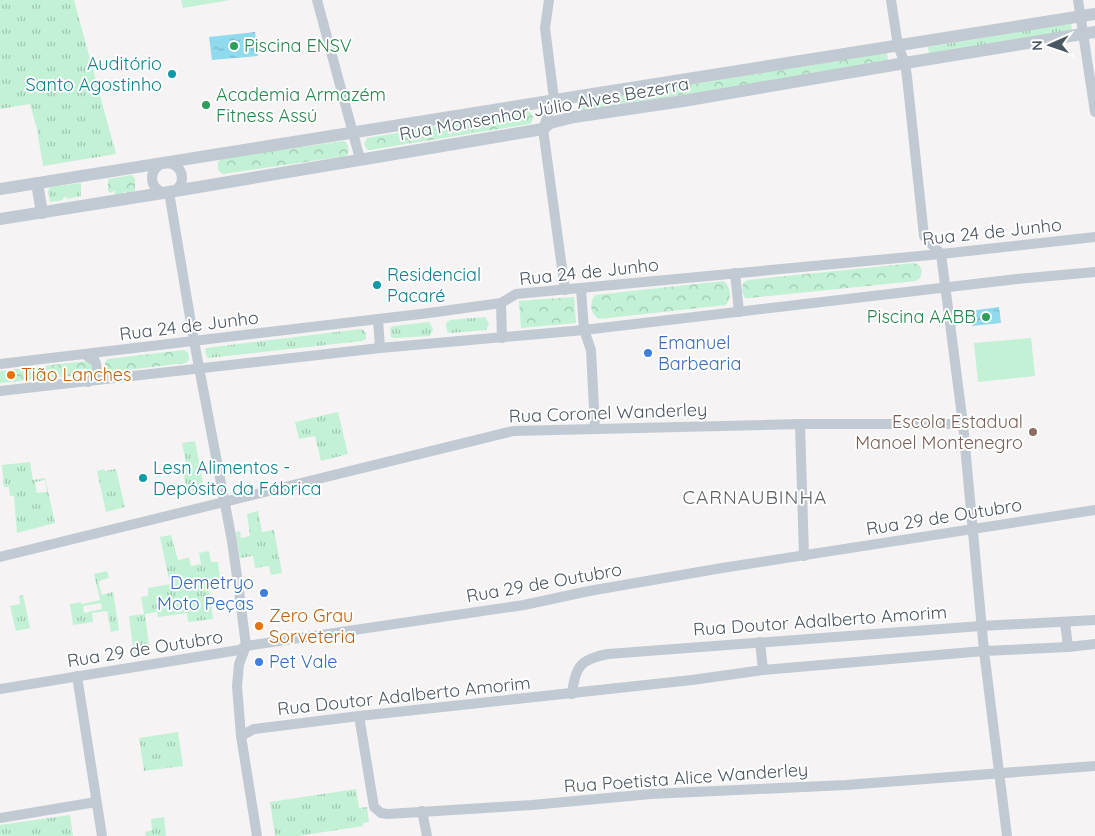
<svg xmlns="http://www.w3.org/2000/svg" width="1095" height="836" viewBox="0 0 1095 836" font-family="Quicksand,sans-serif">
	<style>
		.grass { fill: url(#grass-tufts); fill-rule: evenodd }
		.forest { fill: url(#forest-crowns) }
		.pitch { fill: #c3f1d5 }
		.water { fill: url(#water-ripples) }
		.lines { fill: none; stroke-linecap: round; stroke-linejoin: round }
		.minor { stroke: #c1cad2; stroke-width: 10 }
		.tertiary { stroke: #c1cad2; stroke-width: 12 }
		.leisure-dot { fill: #2e9e5b; stroke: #fff; stroke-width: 2 }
		.culture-dot { fill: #0f9aa8; stroke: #fff; stroke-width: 2 }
		.shop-dot { fill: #3f7fe0; stroke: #fff; stroke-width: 2 }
		.food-dot { fill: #e8710a; stroke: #fff; stroke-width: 2 }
		.education-dot { fill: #8d6e63; stroke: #fff; stroke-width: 2 }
		.labels { text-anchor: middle; stroke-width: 4; stroke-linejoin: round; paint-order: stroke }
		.leisure-label { font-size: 18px; fill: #27864d; stroke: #fff; text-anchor: start }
		.culture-label { font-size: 18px; fill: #0d838f; stroke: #fff; text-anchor: start }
		.street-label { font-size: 18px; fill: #4a5661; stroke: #fff }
		.shop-label { font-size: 18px; fill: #366cbe; stroke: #fff; text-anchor: start }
		.food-label { font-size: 18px; fill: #c56008; stroke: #fff; text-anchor: start }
		.education-label { font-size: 18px; fill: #785e54; stroke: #fff; text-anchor: end }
		.neighbourhood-label { font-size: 19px; letter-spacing: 1px; fill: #5f6368; stroke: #fff }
	</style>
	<defs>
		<pattern id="grass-tufts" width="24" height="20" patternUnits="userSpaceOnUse" patternTransform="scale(1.25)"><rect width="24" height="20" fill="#c3f1d5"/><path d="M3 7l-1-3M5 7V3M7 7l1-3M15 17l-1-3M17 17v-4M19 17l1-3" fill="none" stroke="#a0c6b0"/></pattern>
		<pattern id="forest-crowns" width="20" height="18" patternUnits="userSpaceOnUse" patternTransform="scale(1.25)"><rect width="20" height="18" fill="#c3f1d5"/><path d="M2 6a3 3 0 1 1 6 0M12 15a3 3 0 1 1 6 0" fill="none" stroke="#a0c6b0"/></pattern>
		<pattern id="water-ripples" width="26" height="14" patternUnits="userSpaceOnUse" patternTransform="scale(1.25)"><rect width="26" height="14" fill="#90daee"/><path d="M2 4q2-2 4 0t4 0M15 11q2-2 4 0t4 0" fill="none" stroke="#78b4c4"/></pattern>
	</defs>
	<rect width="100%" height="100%" fill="#f5f3f3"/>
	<g class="grass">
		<polygon points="0,0 74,0 116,154 43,166 37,129 30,104 0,109"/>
		<polygon points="1071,23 1072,30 929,54 928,47"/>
		<polygon points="81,183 81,196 67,199 67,197 63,198 63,200 50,202 48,191 50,187"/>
		<polygon points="485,317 489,323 486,330 451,333 447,332 446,323 450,320"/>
		<polygon points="429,322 433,329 430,336 395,338 391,337 390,328 394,326"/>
		<polygon points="361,329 363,330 366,333 366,339 362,341 208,358 205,352 206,348"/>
		<polygon points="338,412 348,454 321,461 315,436 299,439 295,422"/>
		<polygon points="195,441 204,488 188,492 182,469 187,468 182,443"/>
		<path d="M30 462 33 480 45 478 55 523 17 533 14 496H10L9 487H4L2 465ZM45 480 47 492 37 493 35 482Z"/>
		<polygon points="104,469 105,471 116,469 125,507 106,512 97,471"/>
		<polygon points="258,511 262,532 274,530 282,573 271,575 269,566 255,568 253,556 240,558 236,532 240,531 241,538 250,536 247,514"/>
		<polygon points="171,535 178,560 189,558 191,566 201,564 199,553 209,551 211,562 218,562 221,586 209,588 213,619 188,622 187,613 158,617 157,612 145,614 150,654 134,656 129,616 144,614 141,597 148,596 148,588 170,584 160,537"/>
		<path d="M107 571 109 578 98 581 102 595 113 592 119 630 111 632 107 611 92 613 93 622 73 625 70 604 81 602 82 604 100 600 94 574ZM101 603 102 609 84 613 83 606Z"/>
		<polygon points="23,595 30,628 16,631 10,606 20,604 19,596"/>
		<polygon points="178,732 183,766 144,771 139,738"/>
		<polygon points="356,789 359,808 367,807 369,822 363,823 363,826 298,836 275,836 270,802"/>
		<polygon points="70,815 73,836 0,836 0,825"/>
		<polygon points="164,817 166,836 146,836 145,832 152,830 151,819"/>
	</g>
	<g class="forest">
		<polygon points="887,53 888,60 811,75 583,110 578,107 582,102"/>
		<path d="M528 111C534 114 534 119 530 124L370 150 367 149 364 144 367 138Z"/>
		<path d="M344 141C349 144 350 151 346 156L223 174 218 170V163L221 158Z"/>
		<polygon points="132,175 135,179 135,191 128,195 125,191 123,195 114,196 115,190 111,193 108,191 108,179"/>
		<polygon points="914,263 919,265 922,271 920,278 916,281 749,298 745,298 742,291 743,283 748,280"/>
		<path d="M724 281C731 288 732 297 726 305L599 319C590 314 589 303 595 295Z"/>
		<polygon points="574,297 576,323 521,328 519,301"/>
		<path d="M184 350 187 352C190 356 190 360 186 363L110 372 105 366V362L108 359Z"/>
		<path d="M87 361 91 363C92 367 93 372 88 374L0 383V371Z"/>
	</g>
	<g class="pitch">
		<polygon points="181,0 230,0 183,8"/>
		<polygon points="1031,338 1035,376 978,382 974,343"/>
	</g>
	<g class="water">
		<polygon points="255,32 258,56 212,60 209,37"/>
		<polygon points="999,307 1001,323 972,326 970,311"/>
	</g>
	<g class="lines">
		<g class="minor">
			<polyline points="317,0 360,159"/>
			<polyline points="549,0 545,28 554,99 543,129 565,290"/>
			<polyline points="891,0 898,46 905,63 907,77 924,236 941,254 963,424 984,651 1007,836"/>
			<polyline points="1078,0 1095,112"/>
			<circle cx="167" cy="178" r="15"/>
			<polyline points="169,192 194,341 232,541 239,591 246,646 239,664 237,686 241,736 257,836"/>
			<polyline points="735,273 739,312"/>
			<polyline points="581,289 584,330 591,350 595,428"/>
			<polyline points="501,303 502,338"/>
			<polyline points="378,319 380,348"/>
			<path d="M86 355 95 361C99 370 96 376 88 382"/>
			<polyline points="0,364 429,313 501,303 516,294 941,254 1095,237"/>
			<polyline points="0,391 380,348 584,330 1017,279 1095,272"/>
			<polyline points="800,424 804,556"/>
			<polyline points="0,557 513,431 800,424 963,424"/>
			<polyline points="1065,622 1068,647"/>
			<polyline points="760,642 763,670"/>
			<polyline points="77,676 102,836"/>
			<polyline points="0,689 239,650 246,646 524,605 589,591 722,568 1095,510"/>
			<path d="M572 694C575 666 581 659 608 654L981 626 1095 620"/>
			<polyline points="359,716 374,807 381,813 388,814 532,805 651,794 846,785 1095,766"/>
			<polyline points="241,736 254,729 359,716 692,680 763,670 984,651 1068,647 1095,644"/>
			<polyline points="422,811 427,836"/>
			<polyline points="0,818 96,802"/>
		</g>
		<g class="tertiary">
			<polyline points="37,183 42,213"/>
			<path d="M0 189C365 128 730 74 1095 14"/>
			<polyline points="0,219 169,192 543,129 550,123 574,117 683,101 905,63 1095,32"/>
		</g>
	</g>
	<g class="leisure-dot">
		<circle cx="234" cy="46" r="5"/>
		<circle cx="206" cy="105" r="5"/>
		<circle cx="986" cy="317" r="5"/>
	</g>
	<g class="culture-dot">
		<circle cx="172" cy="74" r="5"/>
		<circle cx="377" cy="285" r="5"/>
		<circle cx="143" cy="478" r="5"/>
	</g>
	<g class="shop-dot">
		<circle cx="648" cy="353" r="5"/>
		<circle cx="264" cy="593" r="5"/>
		<circle cx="259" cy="662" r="5"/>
	</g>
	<g class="food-dot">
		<circle cx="11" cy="375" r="5"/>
		<circle cx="259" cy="626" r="5"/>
	</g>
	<circle class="education-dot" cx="1033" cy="432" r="5"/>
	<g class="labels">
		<g class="leisure-label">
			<text x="244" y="52">Piscina ENSV</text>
			<text x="216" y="101">Academia Armazém<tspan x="216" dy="21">Fitness Assú</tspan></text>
			<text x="976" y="323" text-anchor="end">Piscina AABB</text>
		</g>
		<g class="culture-label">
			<text x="162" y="70" text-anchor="end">Auditório<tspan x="162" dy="21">Santo Agostinho</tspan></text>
			<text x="387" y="281">Residencial<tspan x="387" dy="21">Pacaré</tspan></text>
			<text x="153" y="474">Lesn Alimentos -<tspan x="153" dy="21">Depósito da Fábrica</tspan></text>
		</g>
		<g class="street-label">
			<text transform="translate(544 109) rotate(-10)" y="6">Rua Monsenhor Júlio Alves Bezerra</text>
			<text transform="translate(992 232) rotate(-6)" y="6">Rua 24 de Junho</text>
			<text transform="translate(589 272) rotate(-6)" y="6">Rua 24 de Junho</text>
			<text transform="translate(189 326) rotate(-7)" y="6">Rua 24 de Junho</text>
			<text transform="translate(608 413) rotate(-2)" y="6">Rua Coronel Wanderley</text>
			<text transform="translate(944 517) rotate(-9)" y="6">Rua 29 de Outubro</text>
			<text transform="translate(544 583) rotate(-10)" y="6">Rua 29 de Outubro</text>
			<text transform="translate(820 621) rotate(-4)" y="6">Rua Doutor Adalberto Amorim</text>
			<text transform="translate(145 649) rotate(-9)" y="6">Rua 29 de Outubro</text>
			<text transform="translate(404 696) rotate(-6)" y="6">Rua Doutor Adalberto Amorim</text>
			<text transform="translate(686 778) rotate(-4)" y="6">Rua Poetista Alice Wanderley</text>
		</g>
		<g class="shop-label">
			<text x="658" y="349">Emanuel<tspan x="658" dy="21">Barbearia</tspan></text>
			<text x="254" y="589" text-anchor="end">Demetryo<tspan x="254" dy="21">Moto Peças</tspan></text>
			<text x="269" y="668">Pet Vale</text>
		</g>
		<g class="food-label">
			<text x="21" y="381">Tião Lanches</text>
			<text x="269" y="622">Zero Grau<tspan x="269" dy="21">Sorveteria</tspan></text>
		</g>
		<g class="education-label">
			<text x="1023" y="428">Escola Estadual<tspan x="1023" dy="21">Manoel Montenegro</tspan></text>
		</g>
		<g class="neighbourhood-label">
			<text x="755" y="504">CARNAUBINHA</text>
		</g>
	</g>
	<g transform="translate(1050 45) rotate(268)" stroke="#ffffff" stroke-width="4" paint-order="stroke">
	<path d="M0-4L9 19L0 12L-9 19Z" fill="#4a5661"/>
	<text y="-8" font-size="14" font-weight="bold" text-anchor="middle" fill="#4a5661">N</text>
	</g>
</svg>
